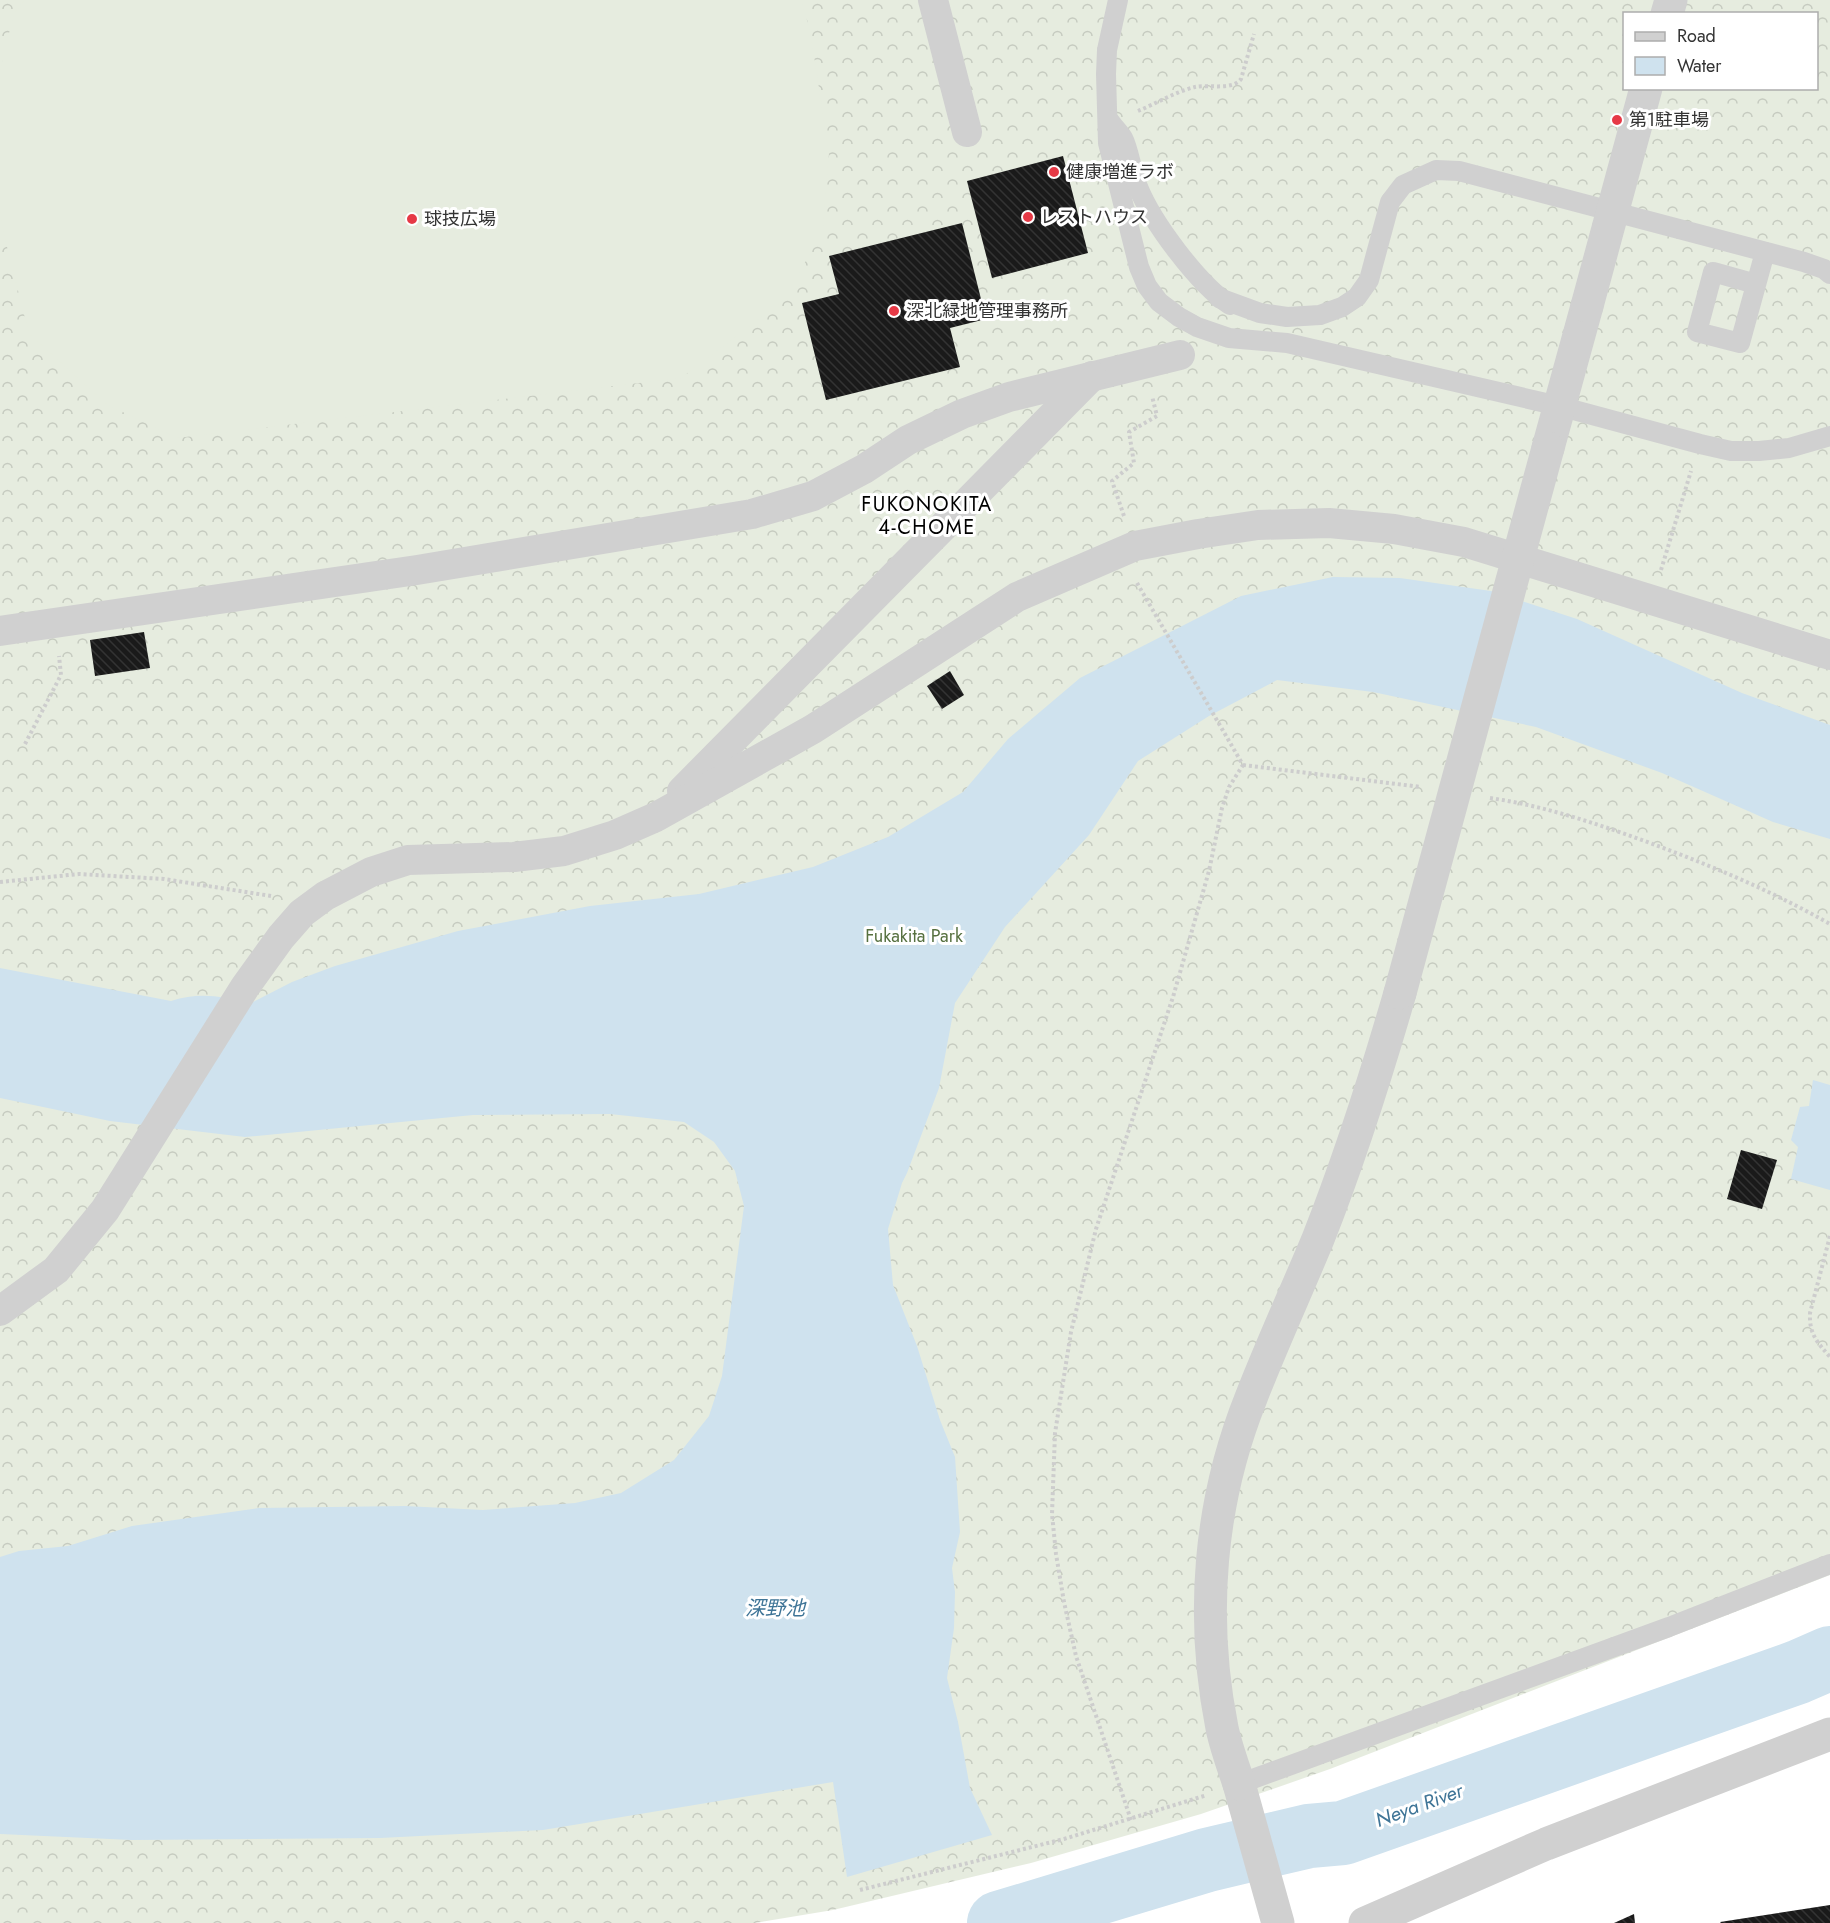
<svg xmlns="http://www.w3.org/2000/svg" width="1830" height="1923" viewBox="0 0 1830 1923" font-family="Jost,'Noto Sans JP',sans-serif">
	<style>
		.forest { fill: url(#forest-crowns); fill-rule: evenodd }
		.pitch { fill: #e6ecdf }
		.water { fill: #cfe2ee }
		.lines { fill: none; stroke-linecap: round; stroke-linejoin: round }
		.river { stroke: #cfe2ee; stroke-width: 64 }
		.building { fill: url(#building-back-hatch) }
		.path { stroke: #cdcdcd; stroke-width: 4; stroke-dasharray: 3 3; stroke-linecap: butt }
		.service { stroke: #d0d0d0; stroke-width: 20 }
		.pedestrian { stroke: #d0d0d0; stroke-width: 30 }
		.minor { stroke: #d0d0d0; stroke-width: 33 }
		.tertiary { stroke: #d0d0d0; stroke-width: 33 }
		.tertiary-bridge { stroke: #d0d0d0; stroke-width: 33 }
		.poi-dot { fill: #e63946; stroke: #fff; stroke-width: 2 }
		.labels { text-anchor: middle; stroke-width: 6; stroke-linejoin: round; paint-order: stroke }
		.poi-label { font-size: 18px; fill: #333; stroke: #fff; text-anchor: start }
		.park-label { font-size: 18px; fill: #56703f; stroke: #fff }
		.neighbourhood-label { font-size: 20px; letter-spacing: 1.5px; fill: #000; stroke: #fff }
		.water-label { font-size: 20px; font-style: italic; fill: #3f7597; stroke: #fff }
	</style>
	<defs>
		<pattern id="forest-crowns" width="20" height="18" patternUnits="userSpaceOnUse" patternTransform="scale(1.5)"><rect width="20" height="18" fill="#e6ecdf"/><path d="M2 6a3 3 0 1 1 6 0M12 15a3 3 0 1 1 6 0" fill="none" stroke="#c6cbc0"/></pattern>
		<pattern id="building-back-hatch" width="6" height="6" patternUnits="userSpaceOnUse" patternTransform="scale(1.5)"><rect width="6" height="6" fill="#1a1a1a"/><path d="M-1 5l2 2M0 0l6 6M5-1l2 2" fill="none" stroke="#333"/></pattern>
	</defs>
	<rect width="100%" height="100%" fill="#fff"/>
	<path class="forest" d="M0 0H1830V1575L1330 1769 1201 1814 1031 1863 833 1910 755 1923H0ZM1624 14H1816V88H1624Z"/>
	<polygon class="pitch" points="25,0 801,0 810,30 829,153 823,230 784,300 681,378 177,438 108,405 29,334 2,227 0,212 0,70 14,13"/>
	<g class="water">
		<path d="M1333 577 1400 578 1491 591 1577 619 1742 693 1830 725V839L1773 822 1662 773 1536 727 1373 692 1277 680 1209 716 1138 761 1089 835 1005 927 955 1003 939 1088 907 1173 902 1183 888 1229 893 1285 917 1346 940 1420 955 1457 960 1532 952 1568 955 1592 954 1628 947 1678 958 1722 970 1788 992 1835 847 1877 833 1782 543 1830 380 1838 132 1840 0 1834V1557L19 1551 68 1546 132 1526 259 1508 405 1506 483 1510 575 1503 621 1493 674 1460 709 1416 722 1376 744 1206 735 1171 714 1142 684 1122 610 1114 473 1115 245 1137 110 1121 0 1098V968L171 1001C200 992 221 996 249 1004L292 982 335 966 458 931 590 906 699 894 813 867 888 837 963 792 1008 739 1080 678 1241 596Z"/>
		<polygon points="1813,1080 1830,1085 1830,1190 1791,1179 1798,1147 1791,1140 1800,1107 1809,1106"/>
	</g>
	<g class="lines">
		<polyline class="river" points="999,1923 1207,1860 1309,1836 1343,1833 1798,1672 1830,1658"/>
	</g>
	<g class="building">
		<polygon points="1063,156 1088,253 992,278 967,181"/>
		<polygon points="962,223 986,319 950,328 960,367 826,400 802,303 839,294 829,256"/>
		<polygon points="144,632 150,668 95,676 90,640"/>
		<polygon points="950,671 964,695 942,709 927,686"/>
		<polygon points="1741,1150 1777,1160 1762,1209 1727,1199"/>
		<polygon points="1830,1905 1830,1923 1721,1923 1720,1922"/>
		<polygon points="1634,1914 1635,1923 1614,1923"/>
	</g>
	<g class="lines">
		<g class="path">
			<path d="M1138 111C1155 104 1177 91 1195 87 1209 84 1232 91 1241 79L1254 34"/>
			<polyline points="1124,516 1112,481 1134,463 1129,432 1157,416 1152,396"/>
			<polyline points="1661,570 1691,471"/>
			<polyline points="1137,583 1243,765"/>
			<polyline points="25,744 61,675 59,656"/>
			<polyline points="1243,765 1421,787"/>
			<path d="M1490 798C1545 806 1598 824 1650 843 1712 866 1772 891 1830 924"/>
			<polyline points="0,882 79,874 164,879 271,896"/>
			<path d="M1830 1236 1810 1313C1809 1334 1817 1342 1830 1357"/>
			<polyline points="1131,1820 1076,1656 1064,1602 1056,1554 1052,1514 1055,1433 1071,1332 1096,1229 1173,997 1209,871 1222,808 1229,787 1243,765"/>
			<polyline points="860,1890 1064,1839 1207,1795"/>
		</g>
		<g class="service">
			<polyline points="1118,0 1107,50 1106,74 1108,143 1139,267 1147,286 1159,302 1179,317 1197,327 1229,338 1287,343 1559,406 1700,444 1731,451 1759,451 1789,448 1830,436"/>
			<path d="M1109 120C1113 126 1119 132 1123 138 1129 149 1132 173 1138 187 1152 222 1198 284 1230 305"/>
			<polyline points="1756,284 1713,272 1697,332 1740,343 1765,252"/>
			<polyline points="1219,298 1260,313 1287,317 1320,315 1342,307 1357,297 1369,280 1390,202 1403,185 1436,170 1459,171 1804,262 1824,269 1830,274"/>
			<polyline points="1239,1784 1669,1627 1830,1564"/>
		</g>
		<g class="pedestrian">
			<polyline points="933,0 967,132"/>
			<polyline points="0,631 417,570 752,514 813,496 864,469 908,440 962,414 1009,397 1180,355"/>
			<polyline points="682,791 1092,376"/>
			<polyline points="0,1311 56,1270 105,1210 245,987 281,937 302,913 325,896 371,872 408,860 514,857 564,851 615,835 656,817 813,729 1017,597 1135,546 1198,534 1258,525 1329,523 1394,529 1464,542 1830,655"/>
		</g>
		<polyline class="minor" points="1239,1784 1278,1923"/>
		<g class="tertiary">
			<polyline points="1667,14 1671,0"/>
			<polyline points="1548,448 1587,306"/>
			<path d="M1239 1784C1233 1766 1226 1747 1222 1728 1200 1617 1209 1503 1251 1398 1272 1344 1296 1292 1318 1239 1350 1158 1376 1076 1400 993"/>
			<polyline points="1365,1923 1546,1844 1830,1734"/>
		</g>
		<g class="tertiary-bridge">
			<polyline points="1587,306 1646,88"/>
			<polyline points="1400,993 1548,448"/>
		</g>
	</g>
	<g class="poi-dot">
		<circle cx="1617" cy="120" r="6"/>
		<circle cx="1054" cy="172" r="6"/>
		<circle cx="1028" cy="217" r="6"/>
		<circle cx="412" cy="219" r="6"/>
		<circle cx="894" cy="311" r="6"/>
	</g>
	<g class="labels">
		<g class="poi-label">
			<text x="1629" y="126">第1駐車場</text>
			<text x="1066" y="178">健康増進ラボ</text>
			<text x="1040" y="223">レストハウス</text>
			<text x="424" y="225">球技広場</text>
			<text x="906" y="317">深北緑地管理事務所</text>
		</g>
		<g class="park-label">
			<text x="914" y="942">Fukakita Park</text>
		</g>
		<g class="neighbourhood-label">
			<text x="927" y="511">FUKONOKITA<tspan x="927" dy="23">4-CHOME</tspan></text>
		</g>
		<g class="water-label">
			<text x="775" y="1615">深野池</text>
			<text transform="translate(1419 1805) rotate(-20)" y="7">Neya River</text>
		</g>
	</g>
	<rect x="1623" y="12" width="195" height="78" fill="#ffffff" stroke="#adadad" stroke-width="1.5"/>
	<rect x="1635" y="32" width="30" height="9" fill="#d0d0d0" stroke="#adadad" stroke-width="1.5"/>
	<text x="1677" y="42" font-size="18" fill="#333333">Road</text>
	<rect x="1635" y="57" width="30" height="18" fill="#cfe2ee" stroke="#adadad" stroke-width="1.5"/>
	<text x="1677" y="72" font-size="18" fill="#333333">Water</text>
</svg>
